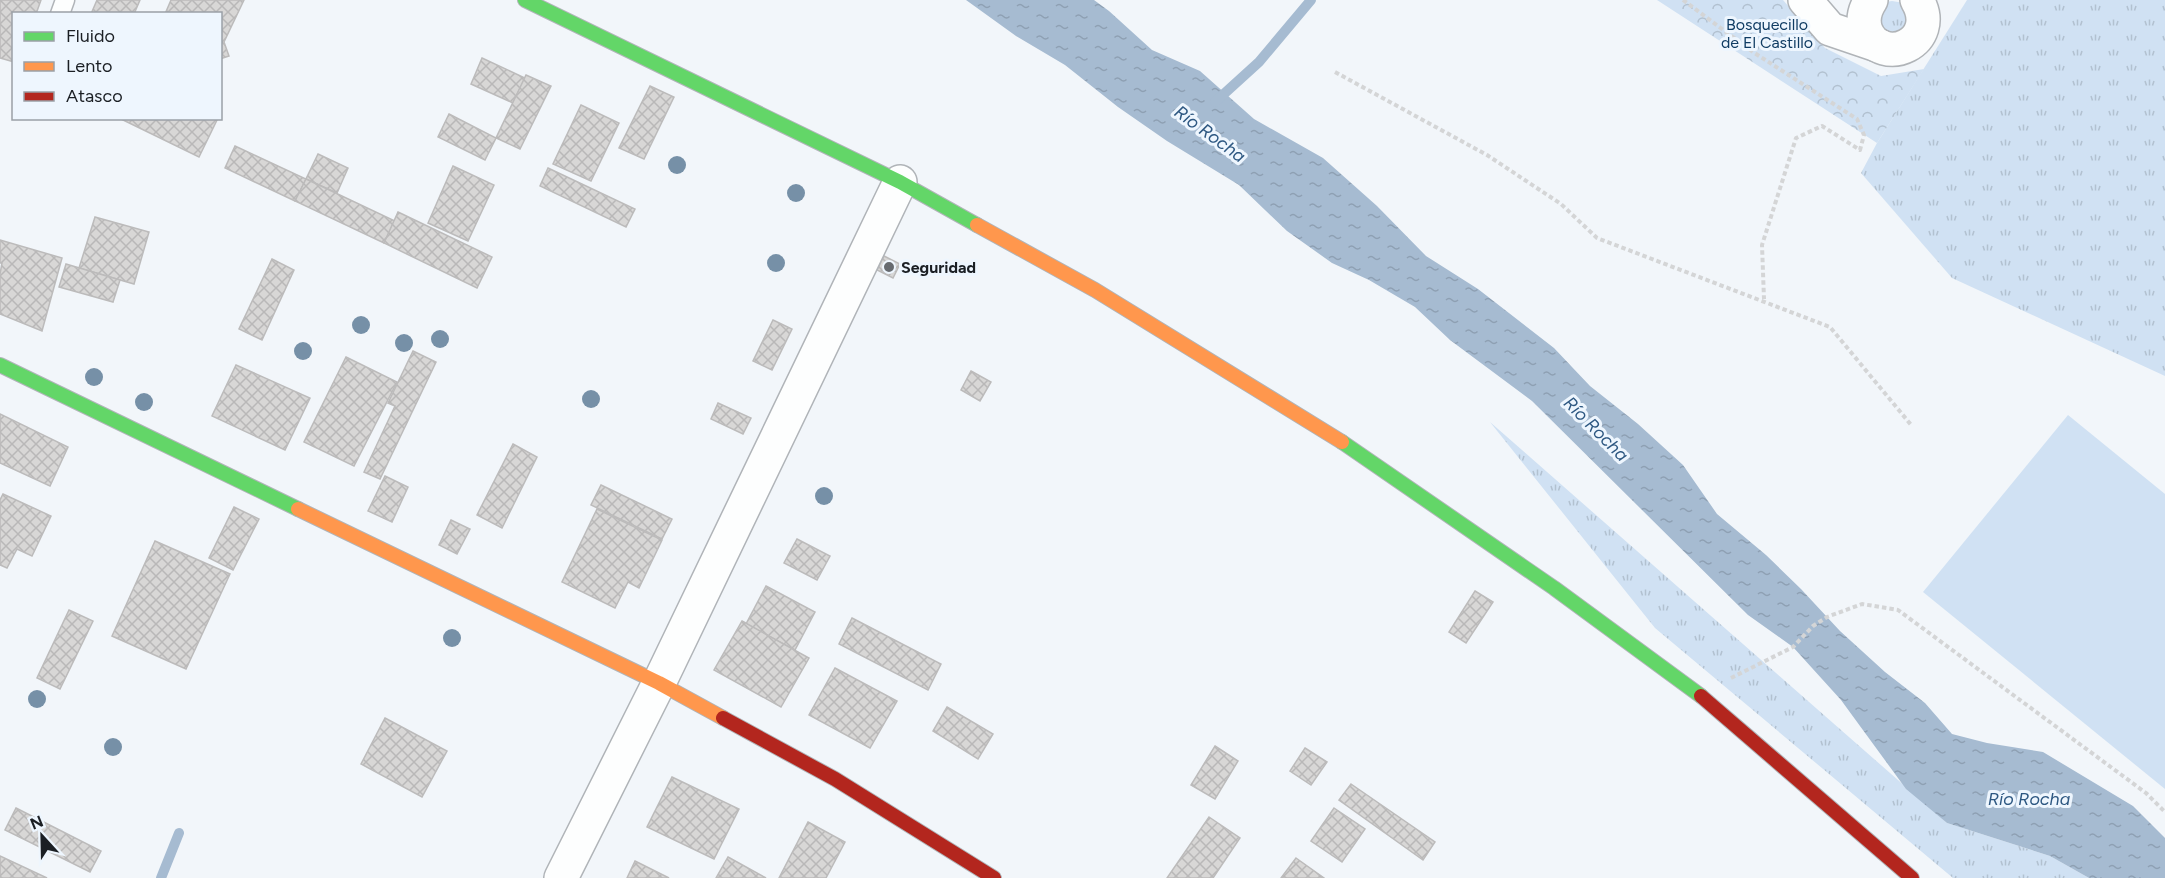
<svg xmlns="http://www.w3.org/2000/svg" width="2165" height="878" viewBox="0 0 2165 878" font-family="Figtree,sans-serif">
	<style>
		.grass { fill: url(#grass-tufts) }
		.forest { fill: url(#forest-crowns) }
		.pitch { fill: #d0e1f3 }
		.water { fill: url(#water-ripples) }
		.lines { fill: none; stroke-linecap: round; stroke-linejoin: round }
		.stream { stroke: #a6bbd1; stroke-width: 10 }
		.building { fill: url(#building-cross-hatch); stroke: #bcbbbb; stroke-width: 1.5 }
		.lane-casing { stroke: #b0b4b8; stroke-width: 21 }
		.street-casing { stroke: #b0b4b8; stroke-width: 36 }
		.fast-casing { stroke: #b0b4b8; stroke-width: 16 }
		.slow-casing { stroke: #b0b4b8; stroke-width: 16 }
		.jam-casing { stroke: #b0b4b8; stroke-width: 16 }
		.path { stroke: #d4d5d6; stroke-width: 4; stroke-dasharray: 4.5 3; stroke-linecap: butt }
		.lane { stroke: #fdfefe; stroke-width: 18 }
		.street { stroke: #fdfefe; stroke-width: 33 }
		.fast { stroke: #63d668; stroke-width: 14 }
		.slow { stroke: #ff974d; stroke-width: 14 }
		.jam { stroke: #b3261e; stroke-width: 14 }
		.tree { fill: #7690a7 }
		.poi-dot { fill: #666a6f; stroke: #eef6fe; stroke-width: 2 }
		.labels { text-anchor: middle; stroke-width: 6; stroke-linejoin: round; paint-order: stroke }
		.park-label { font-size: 16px; fill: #103c63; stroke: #eef6fe }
		.poi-label { font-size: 16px; font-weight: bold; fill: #1b1f24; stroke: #eef6fe; text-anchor: start }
		.water-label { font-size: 18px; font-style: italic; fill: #2e5882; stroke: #eef6fe }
	</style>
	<defs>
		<pattern id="grass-tufts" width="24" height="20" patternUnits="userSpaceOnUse" patternTransform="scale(1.5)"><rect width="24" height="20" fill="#d0e1f3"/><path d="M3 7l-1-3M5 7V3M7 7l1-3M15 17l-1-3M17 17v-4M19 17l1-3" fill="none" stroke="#b2c1d0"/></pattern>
		<pattern id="forest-crowns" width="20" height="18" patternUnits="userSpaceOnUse" patternTransform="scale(1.5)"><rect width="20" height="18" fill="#d0e1f3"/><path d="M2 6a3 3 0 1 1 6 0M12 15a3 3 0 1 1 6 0" fill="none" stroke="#b2c1d0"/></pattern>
		<pattern id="water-ripples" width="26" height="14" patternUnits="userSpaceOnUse" patternTransform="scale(1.5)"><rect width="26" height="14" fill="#a6bbd1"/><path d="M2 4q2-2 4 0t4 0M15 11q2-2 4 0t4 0" fill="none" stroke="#8ea0b3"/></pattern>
		<pattern id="building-cross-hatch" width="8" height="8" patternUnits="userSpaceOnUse" patternTransform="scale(1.5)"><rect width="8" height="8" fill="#d8d7d6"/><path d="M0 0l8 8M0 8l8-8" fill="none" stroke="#b9b8b8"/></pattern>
	</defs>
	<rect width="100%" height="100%" fill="#f2f6fa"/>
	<g class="grass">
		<polygon points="1967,0 2165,0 2165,376 1952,278 1861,173 1877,143"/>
		<polygon points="1892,1 1904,3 1908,7 1904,34 1882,33 1877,11 1886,2"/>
		<polygon points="1490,422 1947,823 2050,856 2089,878 1953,878 1655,628"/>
	</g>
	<polygon class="forest" points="1657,0 1783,0 1825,48 1881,76 1924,69 1877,143"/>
	<polygon class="pitch" points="2068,415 2165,494 2165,789 1923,592"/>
	<polygon class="water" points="966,0 1094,0 1109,11 1152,50 1200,71 1254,119 1323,158 1377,206 1426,256 1478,289 1554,348 1590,386 1638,424 1683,465 1717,514 1766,555 1801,589 1840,631 1885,672 1925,703 1952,734 1987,743 2043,752 2133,806 2165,838 2165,878 2089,878 2050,856 1947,823 1906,789 1841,700 1793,647 1748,615 1532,401 1450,340 1415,307 1369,280 1332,263 1287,231 1239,185 1167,141 1118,107 1065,65 1016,36"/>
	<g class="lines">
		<g class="stream">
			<polyline points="1215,102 1259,62 1311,0"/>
			<polyline points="161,878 179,833"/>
		</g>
	</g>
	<g class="building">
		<polygon points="0,0 41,0 36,14 14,14 14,62 0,58"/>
		<polygon points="97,0 140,0 134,14 91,14"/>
		<polygon points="171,0 244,0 224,42 229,56 220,59 220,14 165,14"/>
		<polygon points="482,58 525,78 513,103 471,84"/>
		<polygon points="526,75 551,86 520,149 496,138"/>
		<polygon points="650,86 674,97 644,159 619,148"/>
		<polygon points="581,105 619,123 591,181 553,164"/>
		<polygon points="449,114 496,138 485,160 438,137"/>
		<polygon points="119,118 218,118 199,157"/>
		<polygon points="235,146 306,179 295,201 225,168"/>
		<polygon points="318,154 348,168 337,193 306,179"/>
		<polygon points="453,166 494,185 468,241 428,223"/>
		<polygon points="548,168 635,209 626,227 540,186"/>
		<polygon points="306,179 395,221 384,243 295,201"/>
		<polygon points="398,212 492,257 477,288 384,243"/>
		<polygon points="95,217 149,232 134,284 79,268"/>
		<polygon points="0,240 62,258 42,331 0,314 0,274 2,263 0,263"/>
		<polygon points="884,256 900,264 893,278 877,270"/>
		<polygon points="272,259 294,270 262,340 239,329"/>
		<polygon points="66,264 120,280 113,302 59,287"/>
		<polygon points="773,320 792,329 772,370 753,361"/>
		<polygon points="413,351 436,362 380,479 364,472 395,406 388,403"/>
		<polygon points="346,357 397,382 354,466 304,442"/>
		<polygon points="236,365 310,398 285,450 212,416"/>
		<polygon points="971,371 991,382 980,401 961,390"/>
		<polygon points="718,403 751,418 743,434 711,419"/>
		<polygon points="0,414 68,447 50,486 0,463"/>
		<polygon points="513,444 537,457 502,528 477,515"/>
		<polygon points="385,476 408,487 392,522 368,511"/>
		<polygon points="601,485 672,519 662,539 591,505"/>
		<polygon points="3,494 51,516 32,556 17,549 7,568 0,565 0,500"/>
		<polygon points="234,507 259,519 233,570 209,558"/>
		<polygon points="597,509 662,540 639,588 628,582 615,608 562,582"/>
		<polygon points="451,520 470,529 457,554 439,545"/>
		<polygon points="797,539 830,556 817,580 784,563"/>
		<polygon points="155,541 230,574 186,669 112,636"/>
		<polygon points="766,586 815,612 795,650 746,624"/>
		<polygon points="1475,591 1493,602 1466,643 1449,632"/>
		<polygon points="69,610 93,621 60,689 37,678"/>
		<polygon points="852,618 941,664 928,690 839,644"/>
		<polygon points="742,621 809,658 781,707 714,670"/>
		<polygon points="835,668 897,701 870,748 809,715"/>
		<polygon points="947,707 993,734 978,759 933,731"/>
		<polygon points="385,718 447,751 422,797 361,764"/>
		<polygon points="1215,746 1238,761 1215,799 1191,785"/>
		<polygon points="1305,748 1327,762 1311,785 1290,771"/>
		<polygon points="672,777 739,809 714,859 647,827"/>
		<polygon points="1351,784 1435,842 1423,860 1339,800"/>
		<polygon points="16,808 101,851 90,872 5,830"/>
		<polygon points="1334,808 1365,829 1342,862 1311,841"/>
		<polygon points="1209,817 1240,838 1213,878 1167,878"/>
		<polygon points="808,822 845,842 826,878 779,878"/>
		<polygon points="0,856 47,878 0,878"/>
		<polygon points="728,857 766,878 716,878"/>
		<polygon points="1296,858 1324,878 1281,878"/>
		<polygon points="635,861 669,878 627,878"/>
	</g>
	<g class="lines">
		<defs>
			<polyline id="lane" points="60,14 65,0"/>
			<g id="street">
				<polyline points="1805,0 1830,29 1880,46"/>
				<path d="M1871 0C1865 9 1862 20 1866 31 1882 69 1942 42 1917 0"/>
				<polyline points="561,878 659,683 900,182"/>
			</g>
			<g id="fast">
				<polyline points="525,0 900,182 977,225"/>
				<polyline points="0,365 298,509"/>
				<polyline points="1342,442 1554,588 1701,696"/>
			</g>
			<g id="slow">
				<polyline points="977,225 1095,290 1342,442"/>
				<polyline points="298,509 659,683 723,718"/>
			</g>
			<g id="jam">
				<polyline points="1701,696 1912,878"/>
				<polyline points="723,718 835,779 994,878"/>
			</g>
		</defs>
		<use href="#lane" class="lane-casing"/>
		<use href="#street" class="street-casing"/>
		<use href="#fast" class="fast-casing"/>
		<use href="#slow" class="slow-casing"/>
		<use href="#jam" class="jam-casing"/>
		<g class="path">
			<polyline points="1683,0 1753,52 1857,119 1864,135 1860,150 1822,126 1796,138 1762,245 1764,299"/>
			<polyline points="1335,72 1487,155 1561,204 1597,238 1830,327 1912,426"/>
			<polyline points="1731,678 1793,647 1813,626 1827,617 1862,604 1898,610 2146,793 2165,812"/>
		</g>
		<use href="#lane" class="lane"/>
		<use href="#street" class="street"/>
		<use href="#fast" class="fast"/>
		<use href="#slow" class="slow"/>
		<use href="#jam" class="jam"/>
	</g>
	<g class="tree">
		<circle cx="677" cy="165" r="9"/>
		<circle cx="796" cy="193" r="9"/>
		<circle cx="776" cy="263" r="9"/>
		<circle cx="361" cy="325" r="9"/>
		<circle cx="440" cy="339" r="9"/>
		<circle cx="404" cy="343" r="9"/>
		<circle cx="303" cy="351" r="9"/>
		<circle cx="94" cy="377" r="9"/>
		<circle cx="591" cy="399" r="9"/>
		<circle cx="144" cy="402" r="9"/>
		<circle cx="824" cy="496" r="9"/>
		<circle cx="452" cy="638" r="9"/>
		<circle cx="37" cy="699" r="9"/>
		<circle cx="113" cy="747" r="9"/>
	</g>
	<circle class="poi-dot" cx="889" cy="267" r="6"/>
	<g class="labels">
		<g class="park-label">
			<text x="1767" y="30">Bosquecillo<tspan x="1767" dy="18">de El Castillo</tspan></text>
		</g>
		<g class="poi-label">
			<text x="901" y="273">Seguridad</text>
		</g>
		<g class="water-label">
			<text transform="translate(1210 134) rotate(36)" y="6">Río Rocha</text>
			<text transform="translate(1596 429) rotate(45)" y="6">Río Rocha</text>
			<text x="2029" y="805">Río Rocha</text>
		</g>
	</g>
	<rect x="12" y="12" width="210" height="108" fill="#eef6fe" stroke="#9aa0a7" stroke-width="1.5"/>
	<rect x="24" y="32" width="30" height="9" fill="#63d668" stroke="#9aa0a7" stroke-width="1.5"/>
	<text x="66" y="42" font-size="18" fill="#1b1f24">Fluido</text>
	<rect x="24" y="62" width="30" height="9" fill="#ff974d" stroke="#9aa0a7" stroke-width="1.5"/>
	<text x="66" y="72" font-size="18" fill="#1b1f24">Lento</text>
	<rect x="24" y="92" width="30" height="9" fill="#b3261e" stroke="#9aa0a7" stroke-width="1.5"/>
	<text x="66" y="102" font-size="18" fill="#1b1f24">Atasco</text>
	<g transform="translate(42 836) rotate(338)" stroke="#eef6fe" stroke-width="4.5" paint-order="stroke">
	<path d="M0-4.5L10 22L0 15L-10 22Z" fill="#1b1f24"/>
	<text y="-9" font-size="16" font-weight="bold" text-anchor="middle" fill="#1b1f24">N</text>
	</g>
</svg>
